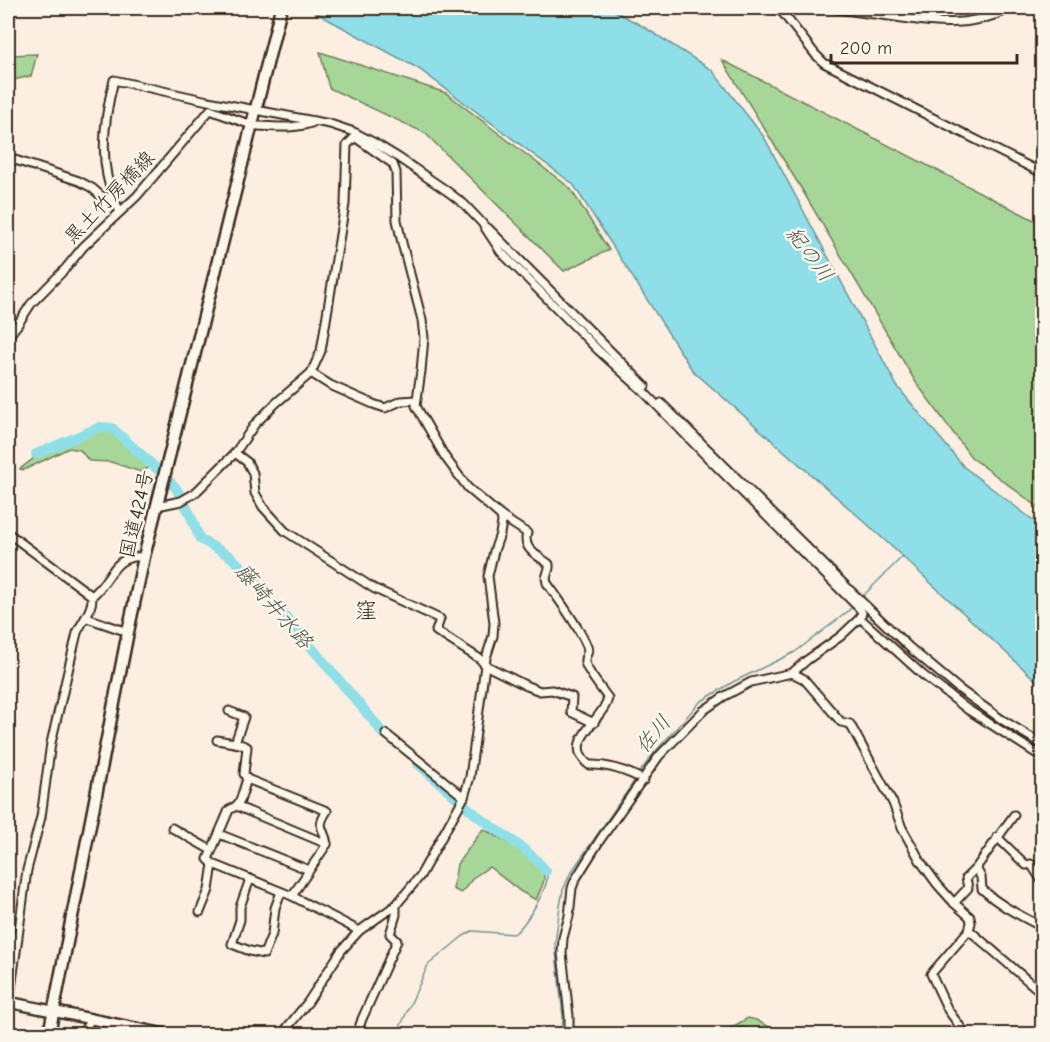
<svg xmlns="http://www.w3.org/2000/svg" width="1050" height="1042" viewBox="0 0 1050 1042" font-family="'Comic Neue','Klee One',sans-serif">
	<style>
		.green { fill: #a7d798; stroke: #71805b; stroke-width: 1.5 }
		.water { fill: #8edfe8; stroke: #6d9797; stroke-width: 1.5 }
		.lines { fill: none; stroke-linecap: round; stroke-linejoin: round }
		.stream { stroke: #6d9797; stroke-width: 1.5 }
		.river { stroke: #8edfe8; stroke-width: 10 }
		.minor-casing { stroke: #3b2a1e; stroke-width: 11 }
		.major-casing { stroke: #3b2a1e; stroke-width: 14 }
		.highway-casing { stroke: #3b2a1e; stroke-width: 15 }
		.minor { stroke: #fbf7ec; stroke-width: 7 }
		.major { stroke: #fbf7ec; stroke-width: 9 }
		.highway { stroke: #fbf7ec; stroke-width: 10 }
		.labels { text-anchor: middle; stroke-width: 5; stroke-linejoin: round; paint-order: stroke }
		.street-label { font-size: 20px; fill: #3b2a1e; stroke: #fbf7ec }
		.water-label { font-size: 21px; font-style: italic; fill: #505750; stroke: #fbf7ec }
		.quarter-label { font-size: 22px; fill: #3b2a1e; stroke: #fbf7ec }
	</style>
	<rect width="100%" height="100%" fill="#fceee0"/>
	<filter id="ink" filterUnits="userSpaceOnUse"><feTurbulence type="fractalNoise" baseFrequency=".0167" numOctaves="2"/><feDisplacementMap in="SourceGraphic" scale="12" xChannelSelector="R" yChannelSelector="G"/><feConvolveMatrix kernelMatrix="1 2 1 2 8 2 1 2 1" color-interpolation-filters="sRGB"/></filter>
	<g filter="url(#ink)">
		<g class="green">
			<polygon points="320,52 446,93 570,188 609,250 564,271 425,133 329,88"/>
			<polygon points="37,54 31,76 8,81 8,55"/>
			<polygon points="722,60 1042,224 1042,510 971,457 915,381 801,188"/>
			<polygon points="98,431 109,431 115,434 150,467 141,472 111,462 89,461 80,450 69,448 24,470 20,469 37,456"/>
			<path d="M483 829C497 836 545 861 544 878 544 885 538 894 536 900L520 891 489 867 474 877 461 893 453 889 457 864Z"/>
			<polygon points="748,1018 756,1020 782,1034 761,1034 743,1027 736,1028 728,1034 730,1028"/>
		</g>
		<polygon class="water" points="307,8 609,8 644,27 712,70 764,137 897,386 964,467 1042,527 1042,686 866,523 692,370 573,184 419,69"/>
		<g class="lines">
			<g class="stream">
				<polyline points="862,597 903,556"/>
				<polyline points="639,773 654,753 700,702 733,682 795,652 846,613 852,607"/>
				<path d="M397 1034 428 965 462 937 472 931 514 934C525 926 544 894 547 880 547 877 547 874 546 871"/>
				<polyline points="559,1034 562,1028 563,1017 555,943 560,906 563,890 570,874 635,780"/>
			</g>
			<g class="river">
				<polyline points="36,454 100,427 112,428 158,470"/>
				<polyline points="169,481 176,488 189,512 200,539 231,557 253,578 376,724 382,733"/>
				<polyline points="417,763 456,797"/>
				<path d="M464 804C489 829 523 842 546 871"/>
			</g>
			<defs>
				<g id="minor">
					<polyline points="779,8 815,54 824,63 1042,173"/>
					<path d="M829 8C849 11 869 13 889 16 935 23 968 29 1012 8"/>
					<polyline points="210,110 246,123"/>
					<path d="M258 126C276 127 297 129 314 122"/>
					<path d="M356 138 393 164 396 172 397 220 402 243 422 320 424 338 421 371 416 406 445 457 468 488 501 516 527 533C522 549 537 555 549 564V568L546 578 547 583C561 603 576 622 586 644 591 654 584 654 585 662 586 670 603 691 608 698 604 720 560 742 589 765 608 764 627 771 644 780"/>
					<polyline points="8,155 12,159 79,181 92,188 100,195 115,201 120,212"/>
					<path d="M115 201C98 164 104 118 114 80L208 101 330 124 354 132 373 142 399 158 447 191 464 204 482 223 501 252 598 350 643 391 709 459 860 609 862 613 860 618 923 675 967 709 1042 757"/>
					<polyline points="488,228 645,386"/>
					<polyline points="8,337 18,324 31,304 66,268 83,247 137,196 210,110"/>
					<polyline points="311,373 330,385 373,404 385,408 401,401 416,400"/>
					<polyline points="661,403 864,604 910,648 959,689 1001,719 1042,744"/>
					<polyline points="235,453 247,462 253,473 255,493 263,507 285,531 373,588 440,619 436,631 480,659 485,665 527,686 540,691 552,690 572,697 571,712 594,723"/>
					<polyline points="157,506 181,501 195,493 235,453 255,424 276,403 311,373 321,351 345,204 347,145 355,137"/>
					<polyline points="8,533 92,596"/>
					<polyline points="87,618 128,632"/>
					<polyline points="792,673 804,679 841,722 850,724 893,803 902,828 921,862 937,884 954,903 970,917 971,923 969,930 931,974 948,1010 959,1025 965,1034"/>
					<polyline points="229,711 244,717 235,743"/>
					<polyline points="386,734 464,797"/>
					<polyline points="217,740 240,744 247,747 244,774 247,779 240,801 236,806"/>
					<path d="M247 779 327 811C315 829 325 828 327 844"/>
					<polygon points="236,806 327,844 292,896 213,864 208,859 229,810"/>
					<polyline points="172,828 211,850"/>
					<polyline points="219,834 309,870"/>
					<polyline points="997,837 1026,865 1031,864 1042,881"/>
					<path d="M976 868 981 877 982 889C1001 907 1020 915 1042 927"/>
					<polyline points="250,879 240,907 240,920 232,944 250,951 264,954 272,934 275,908 281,892"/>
					<path d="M292 896C314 908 337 918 359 931"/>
					<polyline points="954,903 968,888 966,878 976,868 1014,815"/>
					<polyline points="200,912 209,890 213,864"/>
					<polyline points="969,930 1042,993"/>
					<path d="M8 1011 27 870 41 817 51 743 77 633C82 621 93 610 92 596 112 580 112 554 144 557"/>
					<polyline points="81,1034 85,1029 91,1019"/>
					<polyline points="282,1034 308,1002 341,951 359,931 396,905 420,876 464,797 470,777 486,658 493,636 494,623 488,576 494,551 500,534 502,522 501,516"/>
					<polyline points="357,1034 362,1019 397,941 390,934 396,915 396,905"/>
					<polyline points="566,1034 569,1027 569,1016 562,953 563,938 569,916 572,888 575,880 600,840 659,756 703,711 723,697 751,682 792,673 807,660 841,636 860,618"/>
				</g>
				<polyline id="major" points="8,1002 165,1034"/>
				<polyline id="highway" points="49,1034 128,632 144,557 281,8"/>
			</defs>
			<use href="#minor" class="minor-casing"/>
			<use href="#major" class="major-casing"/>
			<use href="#highway" class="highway-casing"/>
			<use href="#minor" class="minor"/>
			<use href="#major" class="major"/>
			<use href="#highway" class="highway"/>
		</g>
	</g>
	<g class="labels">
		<g class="street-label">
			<text transform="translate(109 197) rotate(-46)" y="7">黒土竹房橋線</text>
			<text transform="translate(136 514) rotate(-77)" y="7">国道424号</text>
		</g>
		<g class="water-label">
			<text transform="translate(810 254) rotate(53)" y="7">紀の川</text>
			<text transform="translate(274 606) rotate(49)" y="7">藤崎井水路</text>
			<text transform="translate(653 734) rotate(-50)" y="7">佐川</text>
		</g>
		<g class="quarter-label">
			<text x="366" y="618">窪</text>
		</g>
	</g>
	<rect width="1050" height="1042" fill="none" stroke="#fbf7ec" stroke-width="30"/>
	<rect x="15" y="15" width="1020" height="1012" fill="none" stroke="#3b2a1e" stroke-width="2" filter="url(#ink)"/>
	<path d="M831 54v9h186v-9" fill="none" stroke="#3b2a1e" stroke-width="3"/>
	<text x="840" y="54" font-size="18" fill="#3b2a1e" stroke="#fbf7ec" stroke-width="4.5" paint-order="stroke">200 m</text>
</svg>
